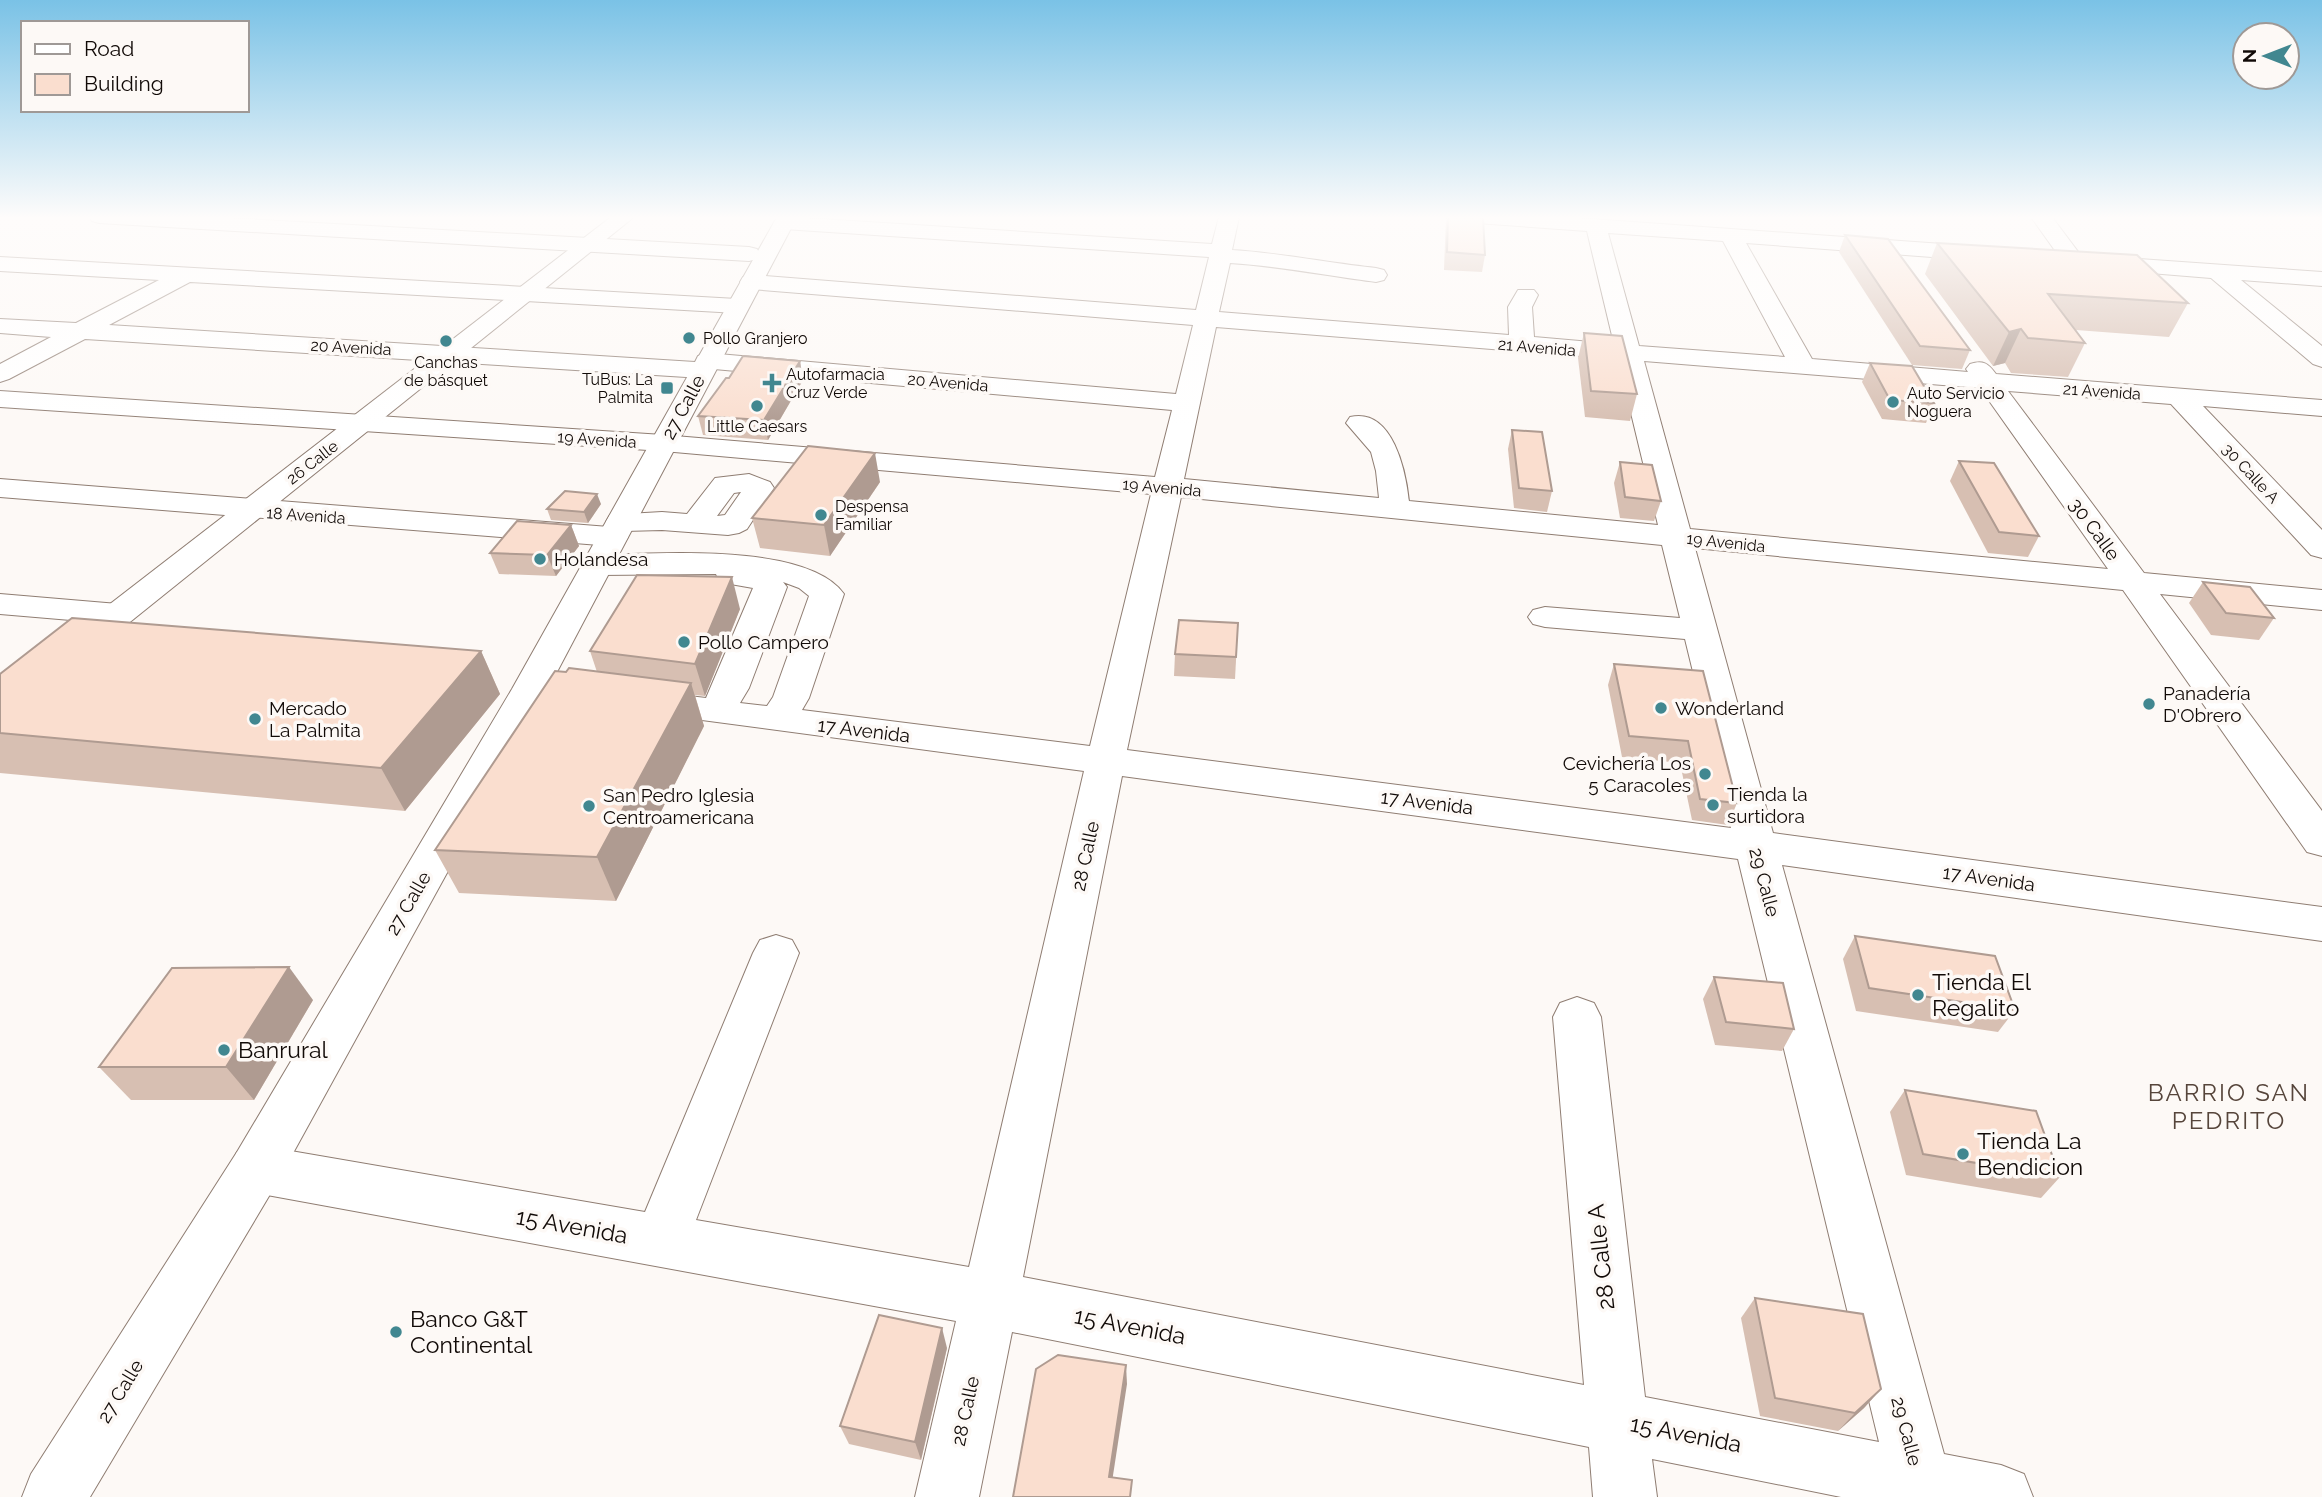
<svg xmlns="http://www.w3.org/2000/svg" width="2322" height="1497" viewBox="0 0 2322 1497" font-family="Raleway,sans-serif">
	<style>
		.lines { fill: none; stroke-linecap: round; stroke-linejoin: round }
		.minor-casing { stroke: #8f7d72; stroke-width: 2 }
		.major-casing { stroke: #8f7d72; stroke-width: 2 }
		.minor { fill: #fff; fill-rule: evenodd }
		.major { fill: #fff; fill-rule: evenodd }
		.wall { fill: #d7bfb2 }
		.shaded-wall { fill: #af9b91 }
		.building { fill: #fadecf; stroke: #af9b91; stroke-width: 2 }
		.poi-dot { fill: #418790; stroke: #fdf9f6; stroke-width: 2.5 }
		.labels { text-anchor: middle; stroke-width: 7; stroke-linejoin: round; paint-order: stroke }
		.far-poi-label { font-size: 16px; fill: #110a07; stroke: #fdf9f6; text-anchor: start }
		.far-street-label { font-size: 16px; fill: #110a07; stroke: #fdf9f6 }
		.street-label { font-size: 19px; fill: #110a07; stroke: #fdf9f6 }
		.poi-label { font-size: 19px; fill: #110a07; stroke: #fdf9f6; text-anchor: start }
		.near-poi-label { font-size: 23px; fill: #110a07; stroke: #fdf9f6; text-anchor: start }
		.near-street-label { font-size: 23px; fill: #110a07; stroke: #fdf9f6 }
		.near-neighbourhood-label { font-size: 24px; letter-spacing: 2px; fill: #56453b; stroke: #fdf9f6 }
	</style>
	<rect width="100%" height="100%" fill="#fdf9f6"/>
	<g class="lines">
		<defs>
			<g id="minor">
				<polygon points="89,217 210,217 749,247 757,249 760,254 757,259 749,261 99,223 92,221"/>
				<path d="M789 217 1212 244 1219 217H1239L1232 250C1281 253 1328 263 1376 268L1384 270 1387 275 1384 280 1376 282C1327 276 1279 266 1230 263L1219 312 1509 335 1508 307 1518 290H1534L1538 295 1532 307 1534 337 1614 344 1587 231 1477 223 1470 221 1467 217H1563L1985 247 1993 249 1996 254 1993 259 1985 261 1746 243 1812 359 1968 372 1966 369 1970 364C1983 360 1988 363 1996 374L2322 400V416L2203 406 2322 530V558L2311 555 2171 404 2008 391 2144 573 2322 590V610L2160 594 2322 811V856L2307 852 2123 590 1695 548 1773 833 2322 907V941L1782 865 1944 1454 2001 1465 2024 1474 2033 1497H1841L1652 1459 1657 1497H1593L1589 1447 1012 1332 979 1497H915L956 1321 256 1193 237 1186 230 1169 237 1152 256 1145 645 1212 753 953 760 940 776 935 792 940 799 953 696 1220 969 1267 1084 771 634 711 629 703 634 695 647 691 706 698 753 588 719 582 716 574 598 575 587 572 582 565 587 558 598 555C657 554 807 542 844 594L809 698 802 710 1090 746 1151 494 663 451 0 407V391L663 435 1155 477 1172 410 714 369 711 375 702 378 85 339 9 379 0 382V364L51 337 0 333V319L76 323 159 280 0 271V257L737 299 745 301 749 306 745 311 737 313 190 282 109 325 695 362 698 356 707 353 1176 394 1193 325 751 289 743 287 740 282 743 277 751 275 1196 310 1209 257 784 229 777 227 774 223 777 219ZM1608 233 1723 241 1785 357 1639 346ZM1216 327 1618 359 1658 525 1409 501C1406 472 1393 407 1350 417L1346 423 1371 452 1376 471 1379 498 1184 479ZM1644 361 1980 388 2108 569 1690 529ZM1181 497 1662 545 1680 618 1545 607 1533 610 1528 617 1533 624 1545 627 1685 639 1731 828 1127 750ZM783 582 799 588 809 596 773 697 767 706 740 703 749 688 787 587ZM1122 776 1738 859 1879 1442 1645 1397 1601 1017 1594 1003 1577 997 1560 1003 1553 1017 1584 1385 1023 1277Z"/>
				<polygon points="2031,217 2052,217 2085,261 2082,266 2066,266"/>
				<polygon points="2097,256 2322,272 2322,286 2241,280 2322,346 2322,367 2313,364 2211,278 2089,268 2086,263 2089,258"/>
				<path d="M749 474 770 482 774 488 747 529 739 533 728 535 662 530 624 531 628 537 623 544 612 546 0 497V479L609 527 606 522 610 515 662 512 687 514 715 478ZM741 492 725 515 717 516 734 493Z"/>
				<polygon points="0,594 118,604 130,607 135,614 130,621 118,624 0,614"/>
			</g>
			<g id="major">
				<polygon points="611,217 634,217 13,716 0,720 0,689"/>
				<polygon points="777,217 797,217 548,689 275,1186 90,1497 22,1497 31,1474 237,1152 512,689"/>
			</g>
		</defs>
		<use href="#minor" class="minor-casing"/>
		<use href="#major" class="major-casing"/>
		<use href="#minor" class="minor"/>
		<use href="#major" class="major"/>
	</g>
	<g class="wall">
		<polygon points="1446,217 1483,217 1485,255 1482,272 1444,270"/>
		<polygon points="1845,235 1970,350 1962,369 1912,365 1839,252"/>
		<polygon points="1937,243 2188,303 2169,337 2076,330 2085,343 2068,377 2011,373 2005,363 1993,366 1925,274"/>
		<polygon points="1584,333 1637,394 1630,421 1585,417 1578,358"/>
		<polygon points="800,361 803,380 768,440 703,435 698,416 729,378"/>
		<polygon points="1870,363 1934,403 1926,423 1882,419 1862,382"/>
		<polygon points="1512,430 1552,491 1547,512 1514,508 1508,449"/>
		<polygon points="1959,461 2039,536 2028,557 1988,553 1950,481"/>
		<polygon points="1620,462 1661,501 1654,521 1620,518 1614,483"/>
		<polygon points="880,482 830,556 760,548 752,518"/>
		<polygon points="601,504 588,523 551,520 547,509"/>
		<polygon points="571,525 579,546 556,576 499,574 490,553"/>
		<polygon points="2203,582 2274,618 2259,640 2211,635 2189,603"/>
		<polygon points="740,609 705,696 695,695 704,726 616,901 459,893 435,850 597,672 590,651"/>
		<polygon points="1238,623 1235,679 1174,676 1175,654"/>
		<polygon points="481,651 500,694 405,811 0,773 0,674"/>
		<polygon points="1614,664 1703,671 1737,803 1728,825 1692,820 1680,763 1622,757 1608,685"/>
		<polygon points="1855,936 2015,1010 1998,1032 1856,1011 1843,959"/>
		<polygon points="1714,977 1794,1029 1782,1051 1715,1045 1703,999"/>
		<polygon points="313,1000 254,1100 131,1100 99,1067"/>
		<polygon points="1905,1090 2060,1177 2041,1198 1906,1175 1890,1112"/>
		<polygon points="1755,1298 1881,1389 1864,1408 1838,1431 1760,1416 1741,1318"/>
		<polygon points="947,1348 921,1460 849,1444 840,1426"/>
	</g>
	<g class="shaded-wall">
		<polygon points="2021,329 2005,363 1993,366 2009,332"/>
		<polygon points="800,361 803,380 768,440 764,420"/>
		<polygon points="875,453 880,482 830,556 824,525"/>
		<polygon points="597,494 601,504 588,523 584,512"/>
		<polygon points="571,525 579,546 556,576 547,555"/>
		<polygon points="732,577 740,609 705,696 695,664"/>
		<polygon points="481,651 500,694 405,811 381,768"/>
		<polygon points="691,683 704,726 616,901 597,857"/>
		<polygon points="289,967 313,1000 254,1100 226,1067"/>
		<polygon points="942,1328 947,1348 921,1460 915,1442"/>
		<polygon points="1126,1365 1127,1384 1110,1495 1109,1477"/>
		<polygon points="1881,1389 1864,1408 1838,1431 1855,1413"/>
	</g>
	<g class="building">
		<polygon points="1448,217 1483,217 1485,255 1447,252"/>
		<polygon points="1845,235 1888,239 1970,350 1920,346"/>
		<polygon points="1937,243 2137,255 2188,303 2048,294 2085,343 2028,338 2021,329 2009,332"/>
		<polygon points="1584,333 1622,336 1637,394 1591,391"/>
		<polygon points="743,356 800,361 764,420 698,416 726,378 729,378"/>
		<polygon points="1870,363 1912,366 1934,403 1890,400"/>
		<polygon points="1512,430 1542,432 1552,491 1519,488"/>
		<polygon points="808,446 875,453 824,525 752,518"/>
		<polygon points="1959,461 1994,463 2039,536 1999,532"/>
		<polygon points="1620,462 1652,465 1661,501 1625,497"/>
		<polygon points="565,491 597,494 584,512 547,509"/>
		<polygon points="517,521 571,525 547,555 490,553"/>
		<polygon points="637,575 732,577 695,664 590,651"/>
		<polygon points="2203,582 2250,587 2274,618 2226,613"/>
		<polygon points="72,618 481,651 381,768 0,733 0,674"/>
		<polygon points="1179,620 1238,623 1236,657 1175,654"/>
		<polygon points="1614,664 1703,671 1737,803 1700,799 1688,741 1629,736"/>
		<polygon points="569,668 691,683 597,857 435,850 555,671 566,672"/>
		<polygon points="1855,936 1995,956 2015,1010 1869,988"/>
		<polygon points="289,967 226,1067 99,1067 172,968"/>
		<polygon points="1714,977 1783,983 1794,1029 1726,1022"/>
		<polygon points="1905,1090 2036,1111 2060,1177 1923,1154"/>
		<polygon points="1755,1298 1863,1314 1881,1389 1855,1413 1775,1398"/>
		<polygon points="879,1315 942,1328 915,1442 840,1426"/>
		<polygon points="1058,1355 1126,1365 1109,1477 1132,1480 1130,1497 1013,1497 1036,1369"/>
	</g>
	<linearGradient id="sky" x2="0" y2="1"><stop stop-color="#7ac2e6"/><stop offset="0.51" stop-color="#fefcfb"/><stop offset="1" stop-color="#fefcfb" stop-opacity="0"/></linearGradient>
	<rect width="2322" height="427" fill="url(#sky)"/>
	<g class="poi-dot">
		<circle cx="689" cy="338" r="7"/>
		<circle cx="446" cy="341" r="7"/>
		<path d="M768.5 372.5h7v7h7v7h-7v7h-7v-7h-7v-7h7z"/>
		<rect x="660" y="381" width="14" height="14" rx="3.5"/>
		<circle cx="1893" cy="402" r="7"/>
		<circle cx="757" cy="406" r="7"/>
		<circle cx="821" cy="515" r="7"/>
		<circle cx="540" cy="559" r="7"/>
		<circle cx="684" cy="642" r="7"/>
		<circle cx="2149" cy="704" r="7"/>
		<circle cx="1661" cy="708" r="7"/>
		<circle cx="255" cy="719" r="7"/>
		<circle cx="1705" cy="774" r="7"/>
		<circle cx="1713" cy="805" r="7"/>
		<circle cx="589" cy="806" r="7"/>
		<circle cx="1918" cy="995" r="7"/>
		<circle cx="224" cy="1050" r="7"/>
		<circle cx="1963" cy="1154" r="7"/>
		<circle cx="396" cy="1332" r="7"/>
	</g>
	<g class="labels">
		<g class="far-poi-label">
			<text x="703" y="344">Pollo Granjero</text>
			<text x="446" y="368" text-anchor="middle">Canchas<tspan x="446" dy="18">de básquet</tspan></text>
			<text x="786" y="380">Autofarmacia<tspan x="786" dy="18">Cruz Verde</tspan></text>
			<text x="653" y="385" text-anchor="end">TuBus: La<tspan x="653" dy="18">Palmita</tspan></text>
			<text x="1907" y="399">Auto Servicio<tspan x="1907" dy="18">Noguera</tspan></text>
			<text x="757" y="432" text-anchor="middle">Little Caesars</text>
			<text x="835" y="512">Despensa<tspan x="835" dy="18">Familiar</tspan></text>
		</g>
		<g class="far-street-label">
			<text transform="translate(351 347) rotate(3)" y="6">20 Avenida</text>
			<text transform="translate(1537 347) rotate(5)" y="6">21 Avenida</text>
			<text transform="translate(948 382) rotate(5)" y="6">20 Avenida</text>
			<text transform="translate(2102 391) rotate(4)" y="6">21 Avenida</text>
			<text transform="translate(597 439) rotate(4)" y="6">19 Avenida</text>
			<text transform="translate(312 462) rotate(-38)" y="6">26 Calle</text>
			<text transform="translate(2251 473) rotate(47)" y="6">30 Calle A</text>
			<text transform="translate(1162 487) rotate(5)" y="6">19 Avenida</text>
			<text transform="translate(306 515) rotate(4)" y="6">18 Avenida</text>
			<text transform="translate(1726 542) rotate(6)" y="6">19 Avenida</text>
		</g>
		<g class="street-label">
			<text transform="translate(683 407) rotate(-62)" y="7">27 Calle</text>
			<text transform="translate(2095 529) rotate(54)" y="7">30 Calle</text>
			<text transform="translate(864 730) rotate(7)" y="7">17 Avenida</text>
			<text transform="translate(1427 802) rotate(7)" y="7">17 Avenida</text>
			<text transform="translate(1085 856) rotate(-78)" y="7">28 Calle</text>
			<text transform="translate(1989 878) rotate(8)" y="7">17 Avenida</text>
			<text transform="translate(1765 882) rotate(75)" y="7">29 Calle</text>
			<text transform="translate(408 903) rotate(-60)" y="7">27 Calle</text>
			<text transform="translate(120 1391) rotate(-59)" y="7">27 Calle</text>
			<text transform="translate(965 1411) rotate(-78)" y="7">28 Calle</text>
			<text transform="translate(1907 1431) rotate(75)" y="7">29 Calle</text>
		</g>
		<g class="poi-label">
			<text x="554" y="566">Holandesa</text>
			<text x="698" y="649">Pollo Campero</text>
			<text x="2163" y="700">Panadería<tspan x="2163" dy="22">D'Obrero</tspan></text>
			<text x="269" y="715">Mercado<tspan x="269" dy="22">La Palmita</tspan></text>
			<text x="1675" y="715">Wonderland</text>
			<text x="1691" y="770" text-anchor="end">Cevichería Los<tspan x="1691" dy="22">5 Caracoles</tspan></text>
			<text x="1727" y="801">Tienda la<tspan x="1727" dy="22">surtidora</tspan></text>
			<text x="603" y="802">San Pedro Iglesia<tspan x="603" dy="22">Centroamericana</tspan></text>
		</g>
		<g class="near-poi-label">
			<text x="1932" y="990">Tienda El<tspan x="1932" dy="26">Regalito</tspan></text>
			<text x="238" y="1058">Banrural</text>
			<text x="1977" y="1149">Tienda La<tspan x="1977" dy="26">Bendicion</tspan></text>
			<text x="410" y="1327">Banco G&amp;T<tspan x="410" dy="26">Continental</tspan></text>
		</g>
		<g class="near-street-label">
			<text transform="translate(572 1226) rotate(10)" y="8">15 Avenida</text>
			<text transform="translate(1601 1257) rotate(-96)" y="8">28 Calle A</text>
			<text transform="translate(1130 1326) rotate(11)" y="8">15 Avenida</text>
			<text transform="translate(1686 1434) rotate(11)" y="8">15 Avenida</text>
		</g>
		<g class="near-neighbourhood-label">
			<text x="2229" y="1101">BARRIO SAN<tspan x="2229" dy="28">PEDRITO</tspan></text>
		</g>
	</g>
	<rect x="21" y="21" width="228" height="91" fill="#fdf9f6" stroke="#9f9996" stroke-width="2"/>
	<rect x="35" y="44" width="35" height="10" fill="#ffffff" stroke="#9f9996" stroke-width="2"/>
	<text x="84" y="56" font-size="21" fill="#110a07">Road</text>
	<rect x="35" y="74" width="35" height="21" fill="#fadecf" stroke="#9f9996" stroke-width="2"/>
	<text x="84" y="91" font-size="21" fill="#110a07">Building</text>
	<g transform="translate(2266 56) rotate(270)"><circle r="33" fill="#fdf9f6" stroke="#9f9996" stroke-width="2"/>
	<path d="M0-5L12 26L0 18L-12 26Z" fill="#418790"/>
	<text y="-10" font-size="19" font-weight="bold" text-anchor="middle" fill="#110a07">N</text>
	</g>
</svg>
